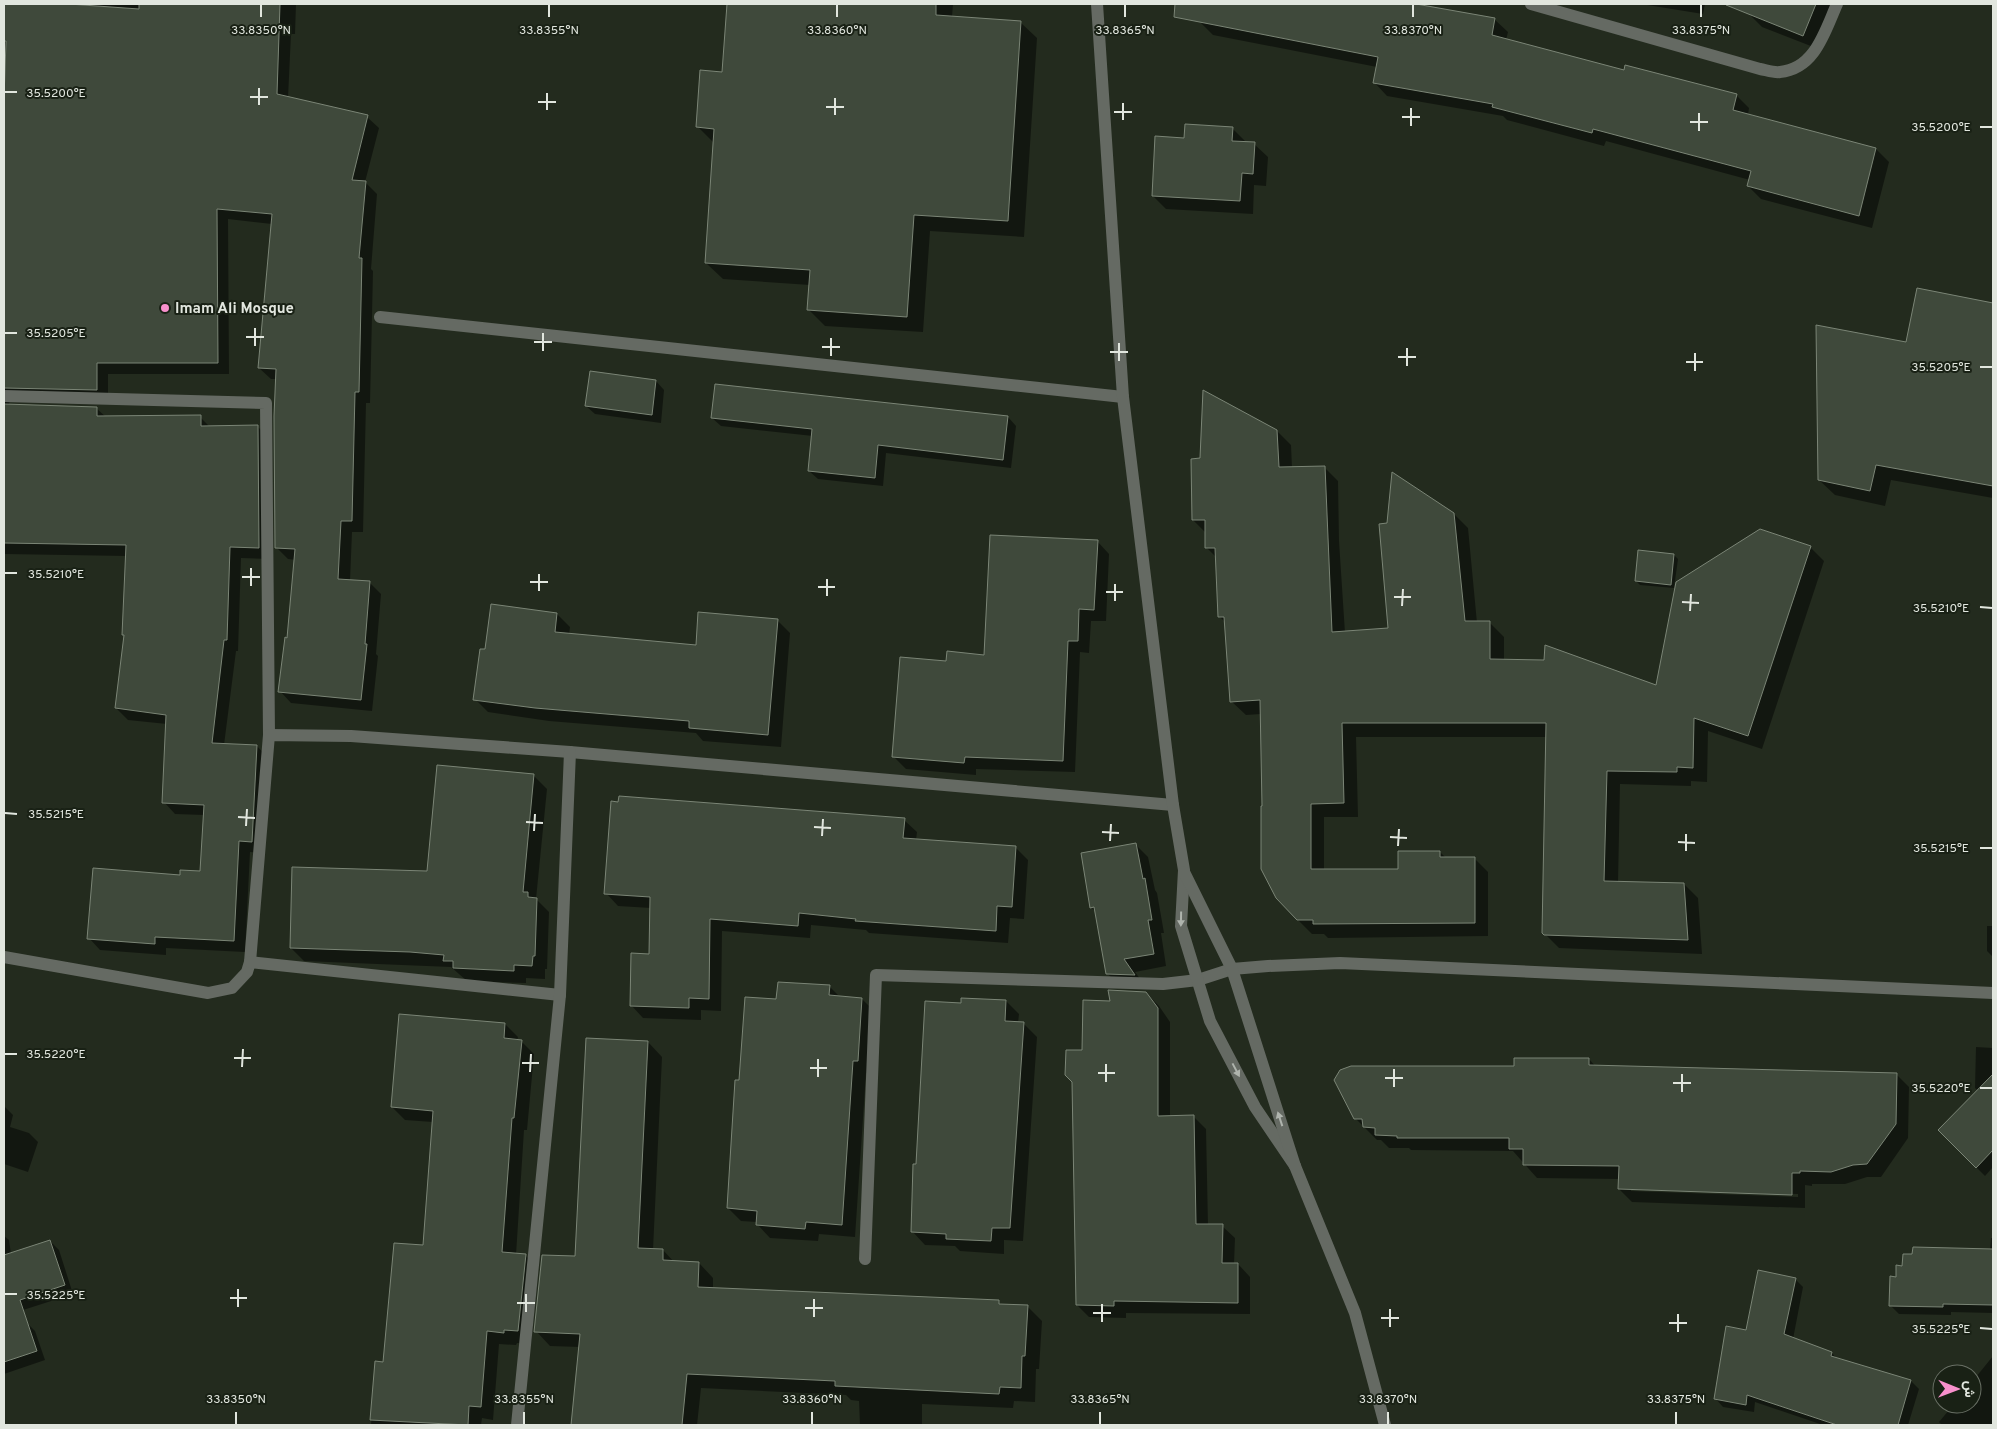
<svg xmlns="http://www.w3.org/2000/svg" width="1997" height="1429" viewBox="0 0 1997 1429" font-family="Overpass,Vazirmatn,sans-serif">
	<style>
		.shadow { fill: #0007; fill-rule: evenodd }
		.building { fill: #3f493b; stroke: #7b8576 }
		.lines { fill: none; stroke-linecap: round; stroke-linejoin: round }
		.minor { stroke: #656a63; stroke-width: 12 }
		.tertiary { stroke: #656a63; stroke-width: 12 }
		.oneway { fill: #afb4ad }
		.ticks { fill: none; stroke: #e1e6de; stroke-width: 2 }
		.poi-dot { fill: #f890cc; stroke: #192115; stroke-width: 2 }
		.labels { text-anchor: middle; stroke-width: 4; stroke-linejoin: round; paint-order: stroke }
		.poi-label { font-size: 15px; font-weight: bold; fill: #e1e6de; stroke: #192115; text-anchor: start }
		.ticks-label { font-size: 12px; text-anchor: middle; fill: #e1e6de; stroke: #192115; stroke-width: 4; stroke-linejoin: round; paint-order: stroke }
	</style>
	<rect width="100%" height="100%" fill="#232b1e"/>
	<g class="shadow">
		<polygon points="4,4 296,4 295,34 291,34 288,98 367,117 379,128 365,182 377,194 371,269 373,271 370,403 366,403 363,532 352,532 350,581 369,582 381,594 376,654 378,656 372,711 291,703 280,691 288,639 296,560 288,559 277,548 277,379 271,379 259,368 272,224 228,219 229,374 108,374 108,401 11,400 8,405 96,408 106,417 200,417 210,427 258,427 269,438 270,559 241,558 238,651 236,651 224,745 257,746 268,758 263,853 250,852 245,952 166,948 166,955 100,950 89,938 181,876 201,872 204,815 175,814 164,802 167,724 128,720 116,708 125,636 123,635 127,556 4,554 4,133 7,53 4,53"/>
		<polygon points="728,4 953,4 952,17 1020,22 1037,38 1024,237 930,231 923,332 825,326 809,310 810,285 723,279 706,263 714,143 698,127 723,73"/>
		<polygon points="1200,4 1409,4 1494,19 1508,32 1506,40 1625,71 1736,95 1749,108 1748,115 1876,149 1889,162 1872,228 1761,199 1748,186 1750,180 1606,141 1604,146 1507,120 1503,116 1387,96 1374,82 1377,67 1213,35 1200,22"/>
		<polygon points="1641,4 1705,4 1703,14"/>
		<polygon points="1753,4 1834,4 1816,48 1762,27 1749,14"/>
		<polygon points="1232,128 1245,141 1245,143 1254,144 1268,157 1266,186 1254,185 1253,214 1166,209 1153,196 1185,139"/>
		<polygon points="1918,290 1993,304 1993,498 1891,480 1885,506 1835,495 1819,480 1907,343"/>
		<polygon points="656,381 664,390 661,423 595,414 586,406"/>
		<polygon points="1008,417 1016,426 1011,468 886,453 883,486 818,479 809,471 813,436 721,426 712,418"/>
		<polygon points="1277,431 1291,445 1292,468 1324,467 1338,481 1339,541 1345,633 1390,629 1454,514 1468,528 1477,623 1490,623 1504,637 1504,661 1657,687 1810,547 1824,561 1762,749 1708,731 1707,782 1691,781 1691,786 1620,784 1618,883 1684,884 1698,898 1702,954 1559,948 1543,932 1547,737 1356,737 1358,817 1324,817 1324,870 1399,870 1440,852 1446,858 1474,858 1488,872 1488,936 1328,938 1324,934 1312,934 1297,919 1264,808 1261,714 1246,715 1231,701 1226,623 1220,617 1217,558 1207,548 1206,533 1193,520 1202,460"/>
		<polygon points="1097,541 1109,554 1106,621 1091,621 1089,653 1080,652 1075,772 976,769 976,775 906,769 894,757 985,656"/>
		<polygon points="1674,555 1678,559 1674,588 1640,585 1636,581"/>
		<polygon points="557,614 570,627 569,635 697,646 777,620 790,633 781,747 703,741 696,733 549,721 488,712 475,699 486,650"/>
		<polygon points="534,776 547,789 536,899 549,912 547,969 545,969 545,979 526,978 526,983 467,981 451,967 304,961 291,948 428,872"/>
		<polygon points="904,820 917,832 916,840 1015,847 1028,860 1024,919 1010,918 1008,943 869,933 866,930 811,925 810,938 722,931 721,1011 701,1010 701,1020 643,1018 631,1005 650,955 651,908 618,906 606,893"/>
		<polygon points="1135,844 1148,857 1155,890 1157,893 1164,933 1161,933 1166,966 1135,972 1146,987 1120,987 1107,973 1096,912 1091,907"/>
		<polygon points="1987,926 1993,926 1993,957 1987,951"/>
		<polygon points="830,987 841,998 862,999 875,1012 870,1074 866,1073 855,1237 819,1234 818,1241 770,1238 757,1224 757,1222 741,1221 728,1208 740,1081 777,1001"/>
		<polygon points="1146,993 1159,1006 1170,1022 1170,1117 1194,1117 1206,1129 1208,1226 1222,1226 1235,1238 1234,1264 1238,1264 1250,1277 1250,1314 1126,1313 1126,1318 1089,1317 1077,1305 1084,1052 1111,1002"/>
		<polygon points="1006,1001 1019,1014 1018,1023 1024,1024 1037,1037 1023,1241 1004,1240 1004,1254 960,1251 955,1246 925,1245 912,1231 918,1165"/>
		<polygon points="505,1024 518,1037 517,1040 521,1041 534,1054 527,1130 524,1130 516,1255 525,1255 538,1268 531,1344 517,1343 516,1345 499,1344 493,1420 482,1418 481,1425 371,1425 376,1362 385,1363 424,1247 433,1122 405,1120 392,1107"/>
		<polygon points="648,1042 662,1057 653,1250 663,1250 674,1262 699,1263 713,1278 713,1289 998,1302 1002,1305 1027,1306 1042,1321 1039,1369 1036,1369 1035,1402 1014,1401 1013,1408 922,1404 922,1425 860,1425 859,1401 851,1400 846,1395 701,1388 697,1425 572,1425 580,1347 550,1346 536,1331 576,1258"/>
		<polygon points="1976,1047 1993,1048 1993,1098 1986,1098 1975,1088"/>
		<path d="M1589 1059 1596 1067 1896 1074 1909 1087 1908 1138 1881 1177H1867L1845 1184H1812V1186L1805 1185V1208L1632 1202 1619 1189 1620 1179 1537 1178 1513 1151 1411 1150 1409 1148H1389L1381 1140H1377L1355 1118 1515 1067ZM1631 1189 1798 1194V1197L1631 1191Z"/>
		<polygon points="1968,1101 1993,1126 1993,1167 1985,1176 1939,1130"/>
		<polygon points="4,1106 13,1115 10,1127 29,1133 38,1142 28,1172 4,1164"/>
		<polygon points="4,1236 9,1240 11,1254 50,1241 59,1250 73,1294 20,1311 4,1307"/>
		<polygon points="1991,1238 1993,1238 1993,1313 1951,1312 1951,1315 1899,1314 1890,1305 1904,1267 1990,1250"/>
		<polygon points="1795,1279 1803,1287 1793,1339 1832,1353 1837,1359 1911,1381 1919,1389 1908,1425 1823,1425 1755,1402 1754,1412 1723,1407 1715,1398 1747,1331"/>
		<polygon points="26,1322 35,1331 45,1360 4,1374 4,1323"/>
		<polygon points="1993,1356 1993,1425 1942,1425 1939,1422 1954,1404 1972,1404 1972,1382"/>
	</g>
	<g class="building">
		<polygon points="4,4 69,4 139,9 139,4 280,4 277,94 368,115 352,180 366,181 359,258 362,258 359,392 355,392 352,521 341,521 338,579 370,581 365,644 367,644 361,700 278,692 285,637 287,638 295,549 275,548 274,416 276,369 258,368 272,214 217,209 218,363 97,363 97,390 4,388 4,99 6,41 4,41"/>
		<polygon points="727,4 936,4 936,15 1021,21 1008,221 914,215 907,317 807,310 810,270 705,263 714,129 696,127 700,70 722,72"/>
		<polygon points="1175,4 1416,4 1495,18 1492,35 1624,70 1625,65 1737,94 1733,110 1876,148 1859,216 1747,186 1751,171 1593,129 1592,133 1492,107 1493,104 1373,83 1378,57 1174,17"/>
		<polygon points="1726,4 1816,4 1803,36 1726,5"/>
		<polygon points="1185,124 1233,127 1232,141 1255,142 1253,174 1242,173 1240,201 1152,196 1155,136 1184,138"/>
		<polygon points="1917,288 1993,303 1993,486 1876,465 1870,491 1818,480 1816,325 1906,342"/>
		<polygon points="590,371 656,380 652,415 585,406"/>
		<polygon points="715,384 1008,416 1003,460 878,445 875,478 808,471 812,429 711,418"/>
		<polygon points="1203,390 1277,430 1279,467 1325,466 1332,632 1388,628 1379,524 1387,523 1392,472 1454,513 1465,621 1490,621 1490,659 1544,660 1545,645 1656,685 1676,582 1760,529 1811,546 1748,736 1694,718 1693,768 1677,767 1677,772 1607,771 1604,881 1684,883 1688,940 1544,935 1542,933 1546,723 1342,723 1344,803 1311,804 1311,869 1398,869 1398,851 1440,851 1440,857 1475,857 1475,923 1313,924 1313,920 1297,920 1276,898 1261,869 1261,806 1262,806 1260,700 1230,702 1224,617 1218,617 1215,548 1205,548 1205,520 1192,520 1191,459 1200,458"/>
		<polygon points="4,404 97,407 97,416 201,415 201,426 258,425 259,548 230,547 227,640 224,640 212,743 257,745 252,842 239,841 234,941 155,937 155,944 87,939 93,868 180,875 180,870 200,871 204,805 162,803 166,715 115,708 124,635 122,635 126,545 4,543"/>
		<polygon points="990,535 1098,540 1094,610 1079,609 1078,641 1068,641 1063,761 965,757 964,763 892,757 900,657 946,661 947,651 984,655"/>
		<polygon points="1638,550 1674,554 1671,585 1635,581"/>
		<polygon points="491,604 557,613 555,632 696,645 698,612 778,619 768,735 689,728 689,721 535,708 473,700 480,649 485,649"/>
		<polygon points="437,765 534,774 523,892 528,892 528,897 537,898 535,956 533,956 532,966 514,965 514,971 453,968 453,961 443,961 444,955 410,952 290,948 292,867 427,871"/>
		<polygon points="619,796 905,818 903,838 1016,846 1012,907 997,906 996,931 855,921 856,919 799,913 798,926 710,919 709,999 689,998 689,1008 630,1006 631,953 649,954 650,897 604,894 611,801 618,802"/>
		<polygon points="1136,843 1143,879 1145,878 1152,920 1148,920 1154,954 1124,959 1135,975 1106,974 1094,907 1090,908 1081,853"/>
		<polygon points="778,982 830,985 829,995 862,998 858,1061 853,1061 842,1225 806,1222 805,1229 756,1225 757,1211 727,1208 735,1080 739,1080 745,997 776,999"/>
		<polygon points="1108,990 1146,992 1158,1008 1158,1116 1194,1115 1196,1224 1223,1224 1222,1263 1238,1263 1238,1303 1114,1301 1114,1306 1076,1305 1072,1082 1065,1075 1066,1050 1082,1050 1083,1000 1110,1001"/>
		<polygon points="961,998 1006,1000 1005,1021 1024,1022 1010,1228 992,1228 991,1241 946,1239 946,1234 911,1232 913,1164 916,1164 925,1001 961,1003"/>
		<polygon points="399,1014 505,1023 504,1038 522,1040 514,1118 512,1118 502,1252 526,1254 518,1331 504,1330 504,1333 487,1331 481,1407 469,1406 468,1425 370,1420 375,1361 383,1362 394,1243 423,1245 433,1111 391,1107"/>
		<polygon points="586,1038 648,1041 638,1248 663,1249 663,1260 699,1262 698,1287 999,1300 999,1304 1028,1305 1025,1356 1022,1356 1021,1388 1000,1387 999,1394 835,1386 835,1381 687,1374 682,1425 571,1425 580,1334 534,1332 542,1255 575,1256"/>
		<polygon points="1514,1058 1589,1058 1589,1065 1897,1073 1896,1124 1867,1164 1853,1165 1831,1172 1800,1171 1800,1173 1792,1173 1792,1195 1618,1189 1619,1166 1523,1165 1523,1149 1509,1149 1509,1138 1397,1138 1397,1136 1375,1135 1375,1128 1363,1127 1362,1119 1354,1119 1334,1080 1340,1070 1351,1066 1514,1066"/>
		<polygon points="1993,1074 1993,1150 1976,1168 1938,1130"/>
		<polygon points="50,1240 65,1285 20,1300 37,1351 4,1362 4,1255"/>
		<polygon points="1913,1247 1993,1249 1993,1305 1943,1304 1943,1307 1889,1306 1890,1276 1896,1277 1896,1265 1902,1266 1903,1254 1912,1254"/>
		<polygon points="1758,1270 1796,1278 1784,1334 1832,1352 1831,1356 1911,1380 1898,1425 1837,1425 1747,1395 1746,1405 1714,1399 1726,1326 1746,1330"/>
	</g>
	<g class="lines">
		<g class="minor">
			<path d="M1531 4 1760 69C1766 70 1774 73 1780 72 1815 69 1825 31 1837 4"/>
			<polyline points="380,317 1123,397"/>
			<polyline points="4,396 266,403 269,735"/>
			<polyline points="4,957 208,993 232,988 247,972 250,962 269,735 351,736 570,752 1173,805"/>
			<polyline points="250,962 560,995"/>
			<polyline points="865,1259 876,975 1163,984 1198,980 1232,969 1268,966 1340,963 1993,993"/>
			<polyline points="517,1425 560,995 570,752"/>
		</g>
		<g class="tertiary">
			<polyline points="1097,4 1123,397 1173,805 1184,870 1181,926 1210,1021 1255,1107 1295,1166"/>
			<polyline points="1184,872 1232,969 1295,1166 1355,1313 1385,1425"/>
		</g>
	</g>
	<defs><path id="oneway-solid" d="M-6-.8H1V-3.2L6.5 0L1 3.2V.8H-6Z" transform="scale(1.25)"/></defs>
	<g class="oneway">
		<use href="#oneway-solid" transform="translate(1181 919) rotate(91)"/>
		<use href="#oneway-solid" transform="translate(1236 1070) rotate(62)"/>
		<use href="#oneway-solid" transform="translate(1280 1119) rotate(-108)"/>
	</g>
	<path class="ticks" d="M261 17V5M549 17V5M837 17V5M1125 17V5M1413 17V5M1701 17V5M5 92H17M250 97H268M538 102H556M259 105V88M826 107H844M547 110V93M1114 112H1132M835 115V98M1402 117H1420M1123 120V103M1690 122H1708M1411 126V108M1980 127H1992M1699 131V113M5 333H17M246 337H264M534 342H552M255 346V328M822 347H840M543 351V333M1110 352H1128M831 356V338M1398 357H1416M1119 361V343M1686 362H1703M1407 366V348M1980 367H1992M1695 371V353M5 573H17M242 577H260M530 582H548M251 586V568M818 587H835M539 591V574M1106 592H1123M827 596V579M1394 597H1411M1115 601V584M1682 602 1699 603M1402 606 1403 589M1980 607 1992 608M1690 611 1691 594M5 813 17 814M238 817 255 818M526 822 543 823M246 826 247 809M814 827 831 828M534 831 535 814M1102 832 1119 833M822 836 823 819M1390 837 1407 838M1110 841 1111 824M1678 842 1695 843M1398 846 1399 829M1980 848H1992M1686 851V834M5 1054H17M234 1058H251M522 1063H539M242 1067 243 1049M810 1068H827M530 1072 531 1054M1098 1073H1115M818 1077V1059M1385 1078H1403M1106 1082V1064M1673 1083H1691M1394 1087V1069M1980 1088H1992M1682 1092V1074M5 1294H17M230 1298H247M517 1303H535M238 1307V1289M805 1308H823M526 1312V1294M1093 1313H1111M814 1317V1299M1381 1318H1399M1102 1322V1304M1669 1323H1687M1390 1327V1309M1980 1328 1992 1329M1678 1332V1314M236 1424V1412M524 1424V1412M812 1424V1412M1100 1424V1412M1388 1424V1412M1676 1424V1412"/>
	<circle class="poi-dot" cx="165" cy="308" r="5"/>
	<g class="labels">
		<g class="poi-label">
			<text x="175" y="313">Imam Ali Mosque</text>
		</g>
	</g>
	<g class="ticks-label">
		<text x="261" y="34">33.8350°N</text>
		<text x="549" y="34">33.8355°N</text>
		<text x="837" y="34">33.8360°N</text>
		<text x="1125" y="34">33.8365°N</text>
		<text x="1413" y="34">33.8370°N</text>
		<text x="1701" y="34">33.8375°N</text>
		<text x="56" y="97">35.5200°E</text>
		<text x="1941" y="131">35.5200°E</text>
		<text x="56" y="337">35.5205°E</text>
		<text x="1941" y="371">35.5205°E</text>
		<text x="56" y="578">35.5210°E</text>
		<text x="1941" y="612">35.5210°E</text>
		<text x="56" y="818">35.5215°E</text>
		<text x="1941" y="852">35.5215°E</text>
		<text x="56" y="1058">35.5220°E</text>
		<text x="1941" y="1092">35.5220°E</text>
		<text x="56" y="1299">35.5225°E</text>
		<text x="1941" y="1333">35.5225°E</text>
		<text x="236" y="1403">33.8350°N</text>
		<text x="524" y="1403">33.8355°N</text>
		<text x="812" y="1403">33.8360°N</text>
		<text x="1100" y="1403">33.8365°N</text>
		<text x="1388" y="1403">33.8370°N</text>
		<text x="1676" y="1403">33.8375°N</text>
	</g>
	<rect width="1997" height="1429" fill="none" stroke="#e1e6de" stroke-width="10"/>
	<g transform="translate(1957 1389) rotate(91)"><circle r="24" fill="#192115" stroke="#697065"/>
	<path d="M0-4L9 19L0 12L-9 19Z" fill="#f890cc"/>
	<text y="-8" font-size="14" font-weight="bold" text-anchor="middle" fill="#e1e6de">ش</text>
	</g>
</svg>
